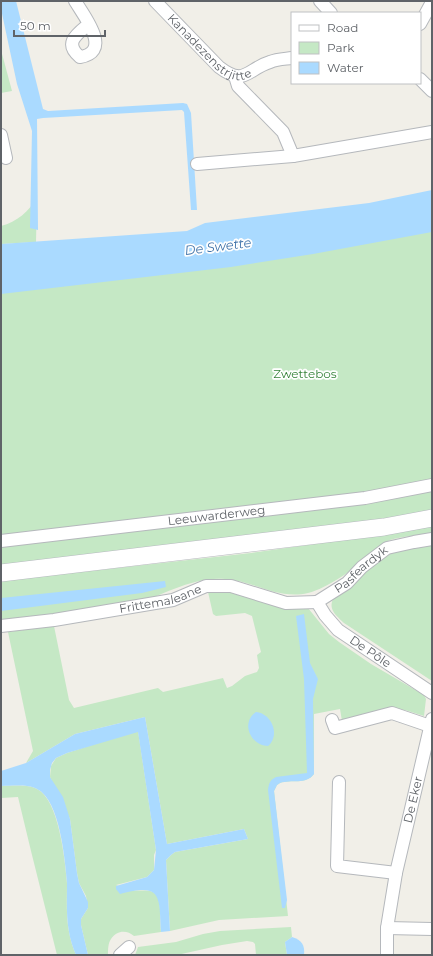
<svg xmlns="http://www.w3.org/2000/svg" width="433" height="956" viewBox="0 0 433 956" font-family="Montserrat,sans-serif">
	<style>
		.green { fill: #c5e8c5 }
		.water { fill: #aadaff }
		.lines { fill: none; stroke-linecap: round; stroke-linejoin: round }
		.street-casing { stroke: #b5b8bc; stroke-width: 14 }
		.secondary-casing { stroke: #b6babf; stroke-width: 18 }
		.street { stroke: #fff; stroke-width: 12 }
		.secondary { stroke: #fff; stroke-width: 17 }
		.labels { text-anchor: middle; stroke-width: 3.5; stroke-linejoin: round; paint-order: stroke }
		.street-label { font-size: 12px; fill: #5f6368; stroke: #fff }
		.park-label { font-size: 12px; fill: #348238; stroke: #fff }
		.water-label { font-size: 13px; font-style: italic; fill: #4174aa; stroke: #fff }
	</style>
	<rect width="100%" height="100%" fill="#f1efe8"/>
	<g class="green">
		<polygon points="1,50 12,91 1,93"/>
		<path d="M37 198 36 242 1 244V226C17 222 29 211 37 198Z"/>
		<polygon points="432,224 432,481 376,492 1,536 1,285"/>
		<polygon points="432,491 432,512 409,517 1,566 1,545"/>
		<path d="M432 525V534C420 536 401 536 390 540 382 543 375 552 368 557 352 570 328 588 308 593 278 600 254 581 225 579 193 576 162 596 132 605L1 620V581L251 553 336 541Z"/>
		<path d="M432 545V681L344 623C337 616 328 610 333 599 350 585 382 555 401 549 411 546 422 546 432 545Z"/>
		<path d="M215 590C247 590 275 611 308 608L329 634 339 642 371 664 424 695 426 699 424 716 405 710 392 709 342 721 340 709 314 714V774C306 785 291 779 280 783L277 785 274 791 288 916 219 920 170 931 166 860 171 855 175 852 248 839 244 829 167 844 145 717 75 734 26 763 33 751 8 632 54 626 69 700 74 708 158 688 163 692 223 678 227 688 232 686 245 676 257 672 259 668 257 655 261 652 252 616 245 613 216 616 213 614 208 592Z"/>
		<path d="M138 731 156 850 154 855V870L147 877 116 885C121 887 127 889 132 890 140 892 153 887 158 897 161 905 160 923 161 932L134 936C127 930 117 930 111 939 108 943 108 950 108 955H88L81 925V919L88 908 86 896 79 883 77 873 70 819 50 777 51 766 56 758 67 753 113 738Z"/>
		<path d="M1 786C12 786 28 784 37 789 59 800 65 860 67 883 67 899 66 916 69 932 70 939 73 948 76 955H57L31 851 18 797 1 798Z"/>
		<polygon points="291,927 292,937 285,942 287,955 256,955 255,944 253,942 247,941 222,945 177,955 135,955 138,947 176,942 203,934 220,931"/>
	</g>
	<g class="water">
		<polygon points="1,1 16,1 43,109 48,111 183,103 187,104 191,113 197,210 191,210 184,112 182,110 43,118 37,119 38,230 30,228 32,131 17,84 1,9"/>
		<polygon points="432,190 432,232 313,254 231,267 1,294 1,244 187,231 205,223 369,203"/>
		<polygon points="165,581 166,587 142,593 1,611 1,598"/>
		<path d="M304 614 310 663 318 679 313 699 314 774C306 785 291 779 280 783L277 785 274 791 287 900 285 908H282L268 790C269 783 270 780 276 777L307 773 304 679 296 616Z"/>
		<path d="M256 712C271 713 281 735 268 746 251 746 240 723 256 712Z"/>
		<path d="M145 717 167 844 244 829 248 839 175 852 171 855 166 860 170 931 161 932C159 897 163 882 120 894L116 889V886L147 877 154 870 156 850 138 732 67 753 56 758 52 763 50 770V777L63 797 70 819 77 873 79 883 88 902V908L81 919V925L88 955H76C73 948 70 939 69 932 66 916 67 899 67 883 65 860 60 800 37 789 28 784 12 786 1 786V771L26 763 75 734Z"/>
		<path d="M292 937C302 940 305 945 304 955H287L285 942Z"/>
	</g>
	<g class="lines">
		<defs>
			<g id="street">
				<path d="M75 1C84 16 113 52 80 57 63 43 77 34 89 24"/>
				<path id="s1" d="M155 1 219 67C245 87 247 69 270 62 277 59 285 59 292 58"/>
				<polyline points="320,1 331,13"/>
				<polyline points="420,24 432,2"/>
				<polyline points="235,76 238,86 283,132 293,156"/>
				<polyline points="420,79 432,91"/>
				<polyline points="1,135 6,158"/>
				<polyline points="197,164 293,156 432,132"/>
				<path id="s2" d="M1 541 365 498 432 485"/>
				<path id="s3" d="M317 602 325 615 338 630 432 693"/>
				<path id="s4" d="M317 602 347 583 362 567 387 548 414 542 432 539"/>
				<path id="s5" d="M1 626 54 620 173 600 206 586H231L286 603 317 602"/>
				<polyline points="332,720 335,728 392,713 430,726"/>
				<polyline points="339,782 337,866 396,873"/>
				<polyline points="387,928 432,929"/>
				<polyline points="120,955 129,947"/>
				<path id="s6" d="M387 955V928L396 873 432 719"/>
			</g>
			<polyline id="secondary" points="1,573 384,527 432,518"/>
		</defs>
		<use href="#street" class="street-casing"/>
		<use href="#secondary" class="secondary-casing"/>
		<use href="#street" class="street"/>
		<use href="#secondary" class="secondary"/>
	</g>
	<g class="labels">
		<g class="street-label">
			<text dy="4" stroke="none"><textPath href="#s1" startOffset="74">Kanadezenstrjitte</textPath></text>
			<text dy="4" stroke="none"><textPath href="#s2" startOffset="217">Leeuwarderweg</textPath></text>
			<text dy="4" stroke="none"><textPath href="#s4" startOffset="55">Pasfeardyk</textPath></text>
			<text dy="4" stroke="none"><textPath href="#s5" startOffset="162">Frittemaleane</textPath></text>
			<text dy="4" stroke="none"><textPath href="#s3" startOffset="74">De Pôle</textPath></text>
			<text dy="4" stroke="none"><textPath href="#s6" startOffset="158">De Eker</textPath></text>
		</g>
		<g class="park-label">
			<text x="305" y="378">Zwettebos</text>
		</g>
		<g class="water-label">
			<text transform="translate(218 246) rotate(-7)" y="5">De Swette</text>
		</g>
	</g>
	<rect width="433" height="956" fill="none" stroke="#5f6368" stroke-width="4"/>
	<rect x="291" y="12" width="130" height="72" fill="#ffffff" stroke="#bfc1c3"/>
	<rect x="299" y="25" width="20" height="6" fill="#ffffff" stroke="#bfc1c3"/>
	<text x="327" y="32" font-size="12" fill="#5f6368">Road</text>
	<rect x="299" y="42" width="20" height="12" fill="#c5e8c5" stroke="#bfc1c3"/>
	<text x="327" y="52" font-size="12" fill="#5f6368">Park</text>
	<rect x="299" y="62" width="20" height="12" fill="#aadaff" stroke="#bfc1c3"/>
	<text x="327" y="72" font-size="12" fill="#5f6368">Water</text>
	<path d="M14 30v6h91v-6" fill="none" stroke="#5f6368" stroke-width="2"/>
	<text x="20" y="30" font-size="12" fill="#5f6368" stroke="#ffffff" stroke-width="3" paint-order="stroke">50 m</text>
</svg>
